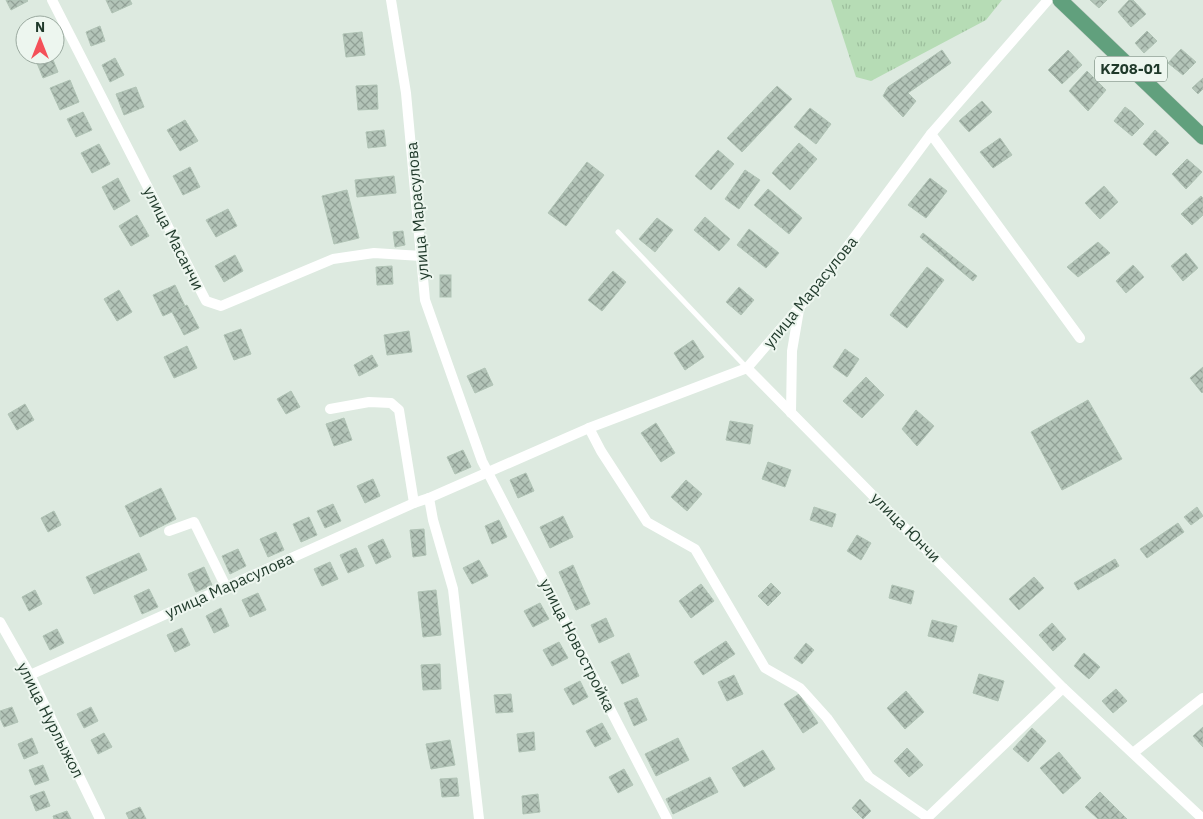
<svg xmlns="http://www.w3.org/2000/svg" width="1203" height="819" viewBox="0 0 1203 819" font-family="'IBM Plex Sans',sans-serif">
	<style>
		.grass { fill: url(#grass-tufts) }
		.building { fill: url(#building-cross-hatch); stroke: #b0c3b5 }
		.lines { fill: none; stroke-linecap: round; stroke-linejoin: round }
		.primary-casing { stroke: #c0c8c3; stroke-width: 16 }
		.lane { stroke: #fff; stroke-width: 5 }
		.street { stroke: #fff; stroke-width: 10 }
		.primary { stroke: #61a07d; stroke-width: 15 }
		.labels { text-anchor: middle; stroke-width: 4; stroke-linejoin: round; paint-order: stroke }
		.shield { fill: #edf6ef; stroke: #5d7265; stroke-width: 1 }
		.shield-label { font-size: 15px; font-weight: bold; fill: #1f392a }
		.street-label { font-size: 16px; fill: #1f392a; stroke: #edf6ef }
	</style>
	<defs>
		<pattern id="grass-tufts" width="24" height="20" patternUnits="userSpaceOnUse" patternTransform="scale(1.25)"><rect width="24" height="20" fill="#b6dcb5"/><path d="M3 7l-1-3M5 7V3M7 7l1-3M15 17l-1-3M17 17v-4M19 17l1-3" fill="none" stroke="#9cbe9c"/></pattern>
		<pattern id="building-cross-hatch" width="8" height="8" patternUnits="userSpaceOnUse" patternTransform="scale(1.25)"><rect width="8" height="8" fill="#b3c4b8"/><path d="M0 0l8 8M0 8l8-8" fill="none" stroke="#91a096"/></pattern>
	</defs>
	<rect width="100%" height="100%" fill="#ddeae0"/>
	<polygon class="grass" points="831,0 1002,0 986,20 871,81 856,77"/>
	<g class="building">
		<polygon points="6,0 27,0 28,1 11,10"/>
		<polygon points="106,0 130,0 132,4 112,13"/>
		<polygon points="1090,0 1107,0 1099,8"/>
		<polygon points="1129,0 1133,0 1146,14 1131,27 1118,12"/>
		<polygon points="100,26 105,41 91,46 86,32"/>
		<polygon points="1147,31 1157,41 1144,53 1135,43"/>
		<polygon points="362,32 365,55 346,57 343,34"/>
		<polygon points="1181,49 1196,62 1183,75 1168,63"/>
		<polygon points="942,50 951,63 908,93 916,101 903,117 883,96 888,87"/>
		<polygon points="1068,50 1082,65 1062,84 1048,70"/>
		<polygon points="43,55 51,55 58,72 43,78 35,58"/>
		<polygon points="115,58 124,75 110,82 102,65"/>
		<polygon points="1087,71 1106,90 1088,111 1069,91"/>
		<polygon points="1203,78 1203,89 1198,94 1192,88"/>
		<polygon points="70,80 79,102 60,110 50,88"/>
		<polygon points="377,85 378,109 358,110 356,86"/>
		<polygon points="777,86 792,99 742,152 727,138"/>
		<polygon points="136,87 144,107 124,115 116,94"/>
		<polygon points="982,101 992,112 969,132 959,121"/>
		<polygon points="1125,107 1132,112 1144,124 1132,136 1114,121"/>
		<polygon points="810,108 831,124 816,144 794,127"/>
		<polygon points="83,112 92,130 76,137 67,119"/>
		<polygon points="185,120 198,141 180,151 167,130"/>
		<polygon points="384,130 386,146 368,148 366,132"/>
		<polygon points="1155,130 1169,143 1156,156 1143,144"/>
		<polygon points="1000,138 1012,155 993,168 980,152"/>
		<polygon points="799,143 817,159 790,190 772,173"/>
		<polygon points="99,144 110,164 92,173 81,153"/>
		<polygon points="718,150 734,164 711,190 695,176"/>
		<polygon points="1187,159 1202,172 1186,189 1172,174"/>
		<polygon points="587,162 604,175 566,226 548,213"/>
		<polygon points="190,167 200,187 183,195 173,176"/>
		<polygon points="745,170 760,180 739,209 725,199"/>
		<polygon points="394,176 396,193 357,197 355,180"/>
		<polygon points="118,178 130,201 114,210 102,187"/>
		<polygon points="930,178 947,191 926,218 908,205"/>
		<polygon points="1104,186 1118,202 1100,219 1085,203"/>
		<polygon points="768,189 802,218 789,234 754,205"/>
		<polygon points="347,190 359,238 334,244 322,196"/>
		<polygon points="1201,196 1203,198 1203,215 1192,225 1181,214"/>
		<polygon points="228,209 237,226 216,237 206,220"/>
		<polygon points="137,215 149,236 131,246 119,226"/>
		<polygon points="705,217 730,239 719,251 694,230"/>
		<polygon points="657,218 673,230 655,252 639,239"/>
		<polygon points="749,229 779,253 766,268 737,245"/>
		<polygon points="403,231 405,245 395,247 393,232"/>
		<polygon points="923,233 977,276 973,281 920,237"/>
		<polygon points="1098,242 1110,253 1078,277 1067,267"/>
		<polygon points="1186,253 1198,268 1183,281 1171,266"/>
		<polygon points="235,255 243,271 224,282 215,266"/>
		<polygon points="1133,265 1144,277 1126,293 1116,281"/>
		<polygon points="392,266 393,284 377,285 376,267"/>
		<polygon points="927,267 944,280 907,328 890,315"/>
		<polygon points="613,271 626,282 602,311 588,300"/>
		<rect x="440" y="275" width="11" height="22"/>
		<polygon points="175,285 185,306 163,316 153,295"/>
		<polygon points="739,287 754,300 741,315 726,302"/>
		<polygon points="119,290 132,312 117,321 104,299"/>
		<polygon points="187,305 199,328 184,335 172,312"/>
		<polygon points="241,329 251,354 234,360 224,335"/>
		<polygon points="409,331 412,352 387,355 384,335"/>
		<polygon points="693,340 704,357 685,370 674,353"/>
		<polygon points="187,346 197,368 174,378 164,357"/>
		<polygon points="845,349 859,359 847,377 833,367"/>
		<polygon points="372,355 378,366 359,376 354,365"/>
		<polygon points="1203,367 1203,392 1202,393 1190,378"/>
		<polygon points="485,368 493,385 475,393 467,376"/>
		<polygon points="866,377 884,395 862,418 843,401"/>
		<polygon points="291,391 300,407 286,414 277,399"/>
		<polygon points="1088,400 1122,459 1062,490 1031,432"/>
		<polygon points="25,404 34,420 17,430 8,414"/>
		<polygon points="916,410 934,426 917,446 902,429"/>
		<polygon points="344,418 352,440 334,446 326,424"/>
		<polygon points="730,421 753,425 750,444 726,440"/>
		<polygon points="656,423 675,453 661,462 641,433"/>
		<polygon points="463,450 471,467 455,474 447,457"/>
		<polygon points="768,462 791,470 785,487 762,479"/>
		<polygon points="526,473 534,491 518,498 510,480"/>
		<polygon points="373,479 380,496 365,503 357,486"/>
		<polygon points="686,480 702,494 687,511 671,497"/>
		<polygon points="161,488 176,519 140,537 125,506"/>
		<polygon points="333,504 341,521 325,528 317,511"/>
		<polygon points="814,507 836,514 832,527 810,520"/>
		<polygon points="1197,507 1203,516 1191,525 1184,517"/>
		<polygon points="54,511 61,525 48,532 41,518"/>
		<polygon points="563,516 573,537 550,548 540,527"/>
		<polygon points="309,517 317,535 301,542 293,524"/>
		<polygon points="499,520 507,537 492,544 485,526"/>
		<polygon points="1178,523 1184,532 1147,558 1140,549"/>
		<polygon points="424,529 426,555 413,557 410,530"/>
		<polygon points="276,532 284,550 268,557 260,539"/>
		<polygon points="857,535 871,543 861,560 847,551"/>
		<polygon points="383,539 391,557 376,564 368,546"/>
		<polygon points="356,548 364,566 348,573 340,555"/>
		<polygon points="238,549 246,566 230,574 222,556"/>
		<polygon points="139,553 147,570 94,594 86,577"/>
		<polygon points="1115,559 1119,566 1078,590 1074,583"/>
		<polygon points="479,560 488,576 472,584 463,568"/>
		<polygon points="330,562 338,579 322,586 314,569"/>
		<polygon points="573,565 590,604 576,610 559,572"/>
		<polygon points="204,567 212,585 196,592 188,574"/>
		<polygon points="1034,577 1044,588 1019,610 1009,599"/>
		<polygon points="771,583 781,593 768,606 758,596"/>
		<polygon points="701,584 714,601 691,618 679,601"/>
		<polygon points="892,585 914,591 911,604 889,598"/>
		<polygon points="149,589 158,607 142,614 134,596"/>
		<polygon points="35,590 42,604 29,611 22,597"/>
		<polygon points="436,590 441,635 423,637 418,592"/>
		<polygon points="258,593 266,610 250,617 242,600"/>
		<polygon points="540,603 549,619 533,627 524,611"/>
		<polygon points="221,608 229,626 214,633 206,616"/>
		<polygon points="606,618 614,636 599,643 591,625"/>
		<polygon points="932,620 957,626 953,642 928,636"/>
		<polygon points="1052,623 1066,639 1053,651 1039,635"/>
		<polygon points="182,628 190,645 175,652 167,635"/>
		<polygon points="57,629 64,643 50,650 43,636"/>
		<polygon points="726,641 735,654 703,675 694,662"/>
		<polygon points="559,642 568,658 552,666 543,650"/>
		<polygon points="806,643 814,650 802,664 794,658"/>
		<polygon points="629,653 639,676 622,684 611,662"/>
		<polygon points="1084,653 1100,667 1089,679 1074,666"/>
		<polygon points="440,664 441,689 423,690 421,665"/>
		<polygon points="979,674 1004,681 998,701 973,693"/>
		<polygon points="734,675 743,694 727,701 718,682"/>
		<polygon points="580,681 588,697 573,705 564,689"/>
		<polygon points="1116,689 1127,701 1113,713 1102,701"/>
		<polygon points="906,691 924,712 905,729 887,708"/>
		<polygon points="511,694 513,712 496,713 494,695"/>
		<polygon points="799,694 818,723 803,733 784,704"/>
		<polygon points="637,698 647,720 634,726 624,703"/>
		<polygon points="12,707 18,722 4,727 0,718 0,711"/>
		<polygon points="91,707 98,721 84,728 77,714"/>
		<polygon points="602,723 611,739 595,747 586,731"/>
		<polygon points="1203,727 1203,747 1193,736"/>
		<polygon points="1032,728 1046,741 1028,762 1013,749"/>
		<polygon points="534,732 535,750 519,752 517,734"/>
		<polygon points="104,733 112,747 98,754 91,740"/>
		<polygon points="32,738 38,753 24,759 18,744"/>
		<polygon points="678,738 689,760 656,776 645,754"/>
		<polygon points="450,740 455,765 431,769 426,744"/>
		<polygon points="907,748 923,765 909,777 894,761"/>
		<polygon points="763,750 775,769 744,787 732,768"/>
		<polygon points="1059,752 1081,778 1063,794 1040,768"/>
		<polygon points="43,765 49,780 35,785 29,770"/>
		<polygon points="624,769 633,785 618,793 609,777"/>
		<polygon points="710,777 718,792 673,814 666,799"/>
		<polygon points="457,778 459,796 442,797 440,779"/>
		<polygon points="44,791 50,806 36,811 30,796"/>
		<polygon points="1100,792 1127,819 1098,819 1085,807"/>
		<polygon points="538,794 540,812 523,814 522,796"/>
		<polygon points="860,799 871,811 863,819 852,808"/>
		<polygon points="140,807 146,819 129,819 126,813"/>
		<polygon points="67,811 71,819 54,819 53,816"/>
	</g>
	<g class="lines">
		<defs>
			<polyline id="primary" points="1060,0 1203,137"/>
		</defs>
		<use href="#primary" class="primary-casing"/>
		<polyline class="lane" points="618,232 747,368"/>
		<g class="street">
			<polyline points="52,0 206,301 221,306 333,259 374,253 421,256"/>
			<polyline points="391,0 406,93 425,300 482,461 667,819"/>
			<polyline points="931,134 1080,338"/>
			<polyline points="747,368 1063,688 1203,819"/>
			<polyline points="330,409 369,402 391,403 399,410 414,503"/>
			<polyline points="791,413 792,351 799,310"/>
			<polyline points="589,428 601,451 647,522 695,549 765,668 800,688 827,718 869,777 927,817"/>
			<polyline points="429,498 433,520 453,589 479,819"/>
			<polyline points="169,531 194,522 226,587"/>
			<polyline points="0,622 30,675 100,819"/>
			<polyline points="30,675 414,503 429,498 589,428 747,368 822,281 931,134 1048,0"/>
			<polyline points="1133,753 1203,698"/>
			<polyline points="926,819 1063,688"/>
		</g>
		<use href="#primary" class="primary"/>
	</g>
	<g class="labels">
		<rect class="shield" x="1095" y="56.5" width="72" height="25" rx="4"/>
		<g class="shield-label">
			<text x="1131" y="74">KZ08-01</text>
		</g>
		<g class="street-label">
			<text transform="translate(417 211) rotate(-95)" y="6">улица Марасулова</text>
			<text transform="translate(174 238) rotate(63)" y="6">улица Масанчи</text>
			<text transform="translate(810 292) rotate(-51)" y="6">улица Марасулова</text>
			<text transform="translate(906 527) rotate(45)" y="6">улица Юнчи</text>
			<text transform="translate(229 585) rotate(-24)" y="6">улица Марасулова</text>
			<text transform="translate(578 645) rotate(63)" y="6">улица Новостройка</text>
			<text transform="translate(51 720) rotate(63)" y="6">улица Нурлыжол</text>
		</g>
	</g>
	<g transform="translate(40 40)"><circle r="24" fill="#edf6ef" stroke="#9baaa0"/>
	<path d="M0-4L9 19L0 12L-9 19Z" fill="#f45059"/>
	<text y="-8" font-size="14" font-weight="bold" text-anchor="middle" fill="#1f392a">N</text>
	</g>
</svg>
